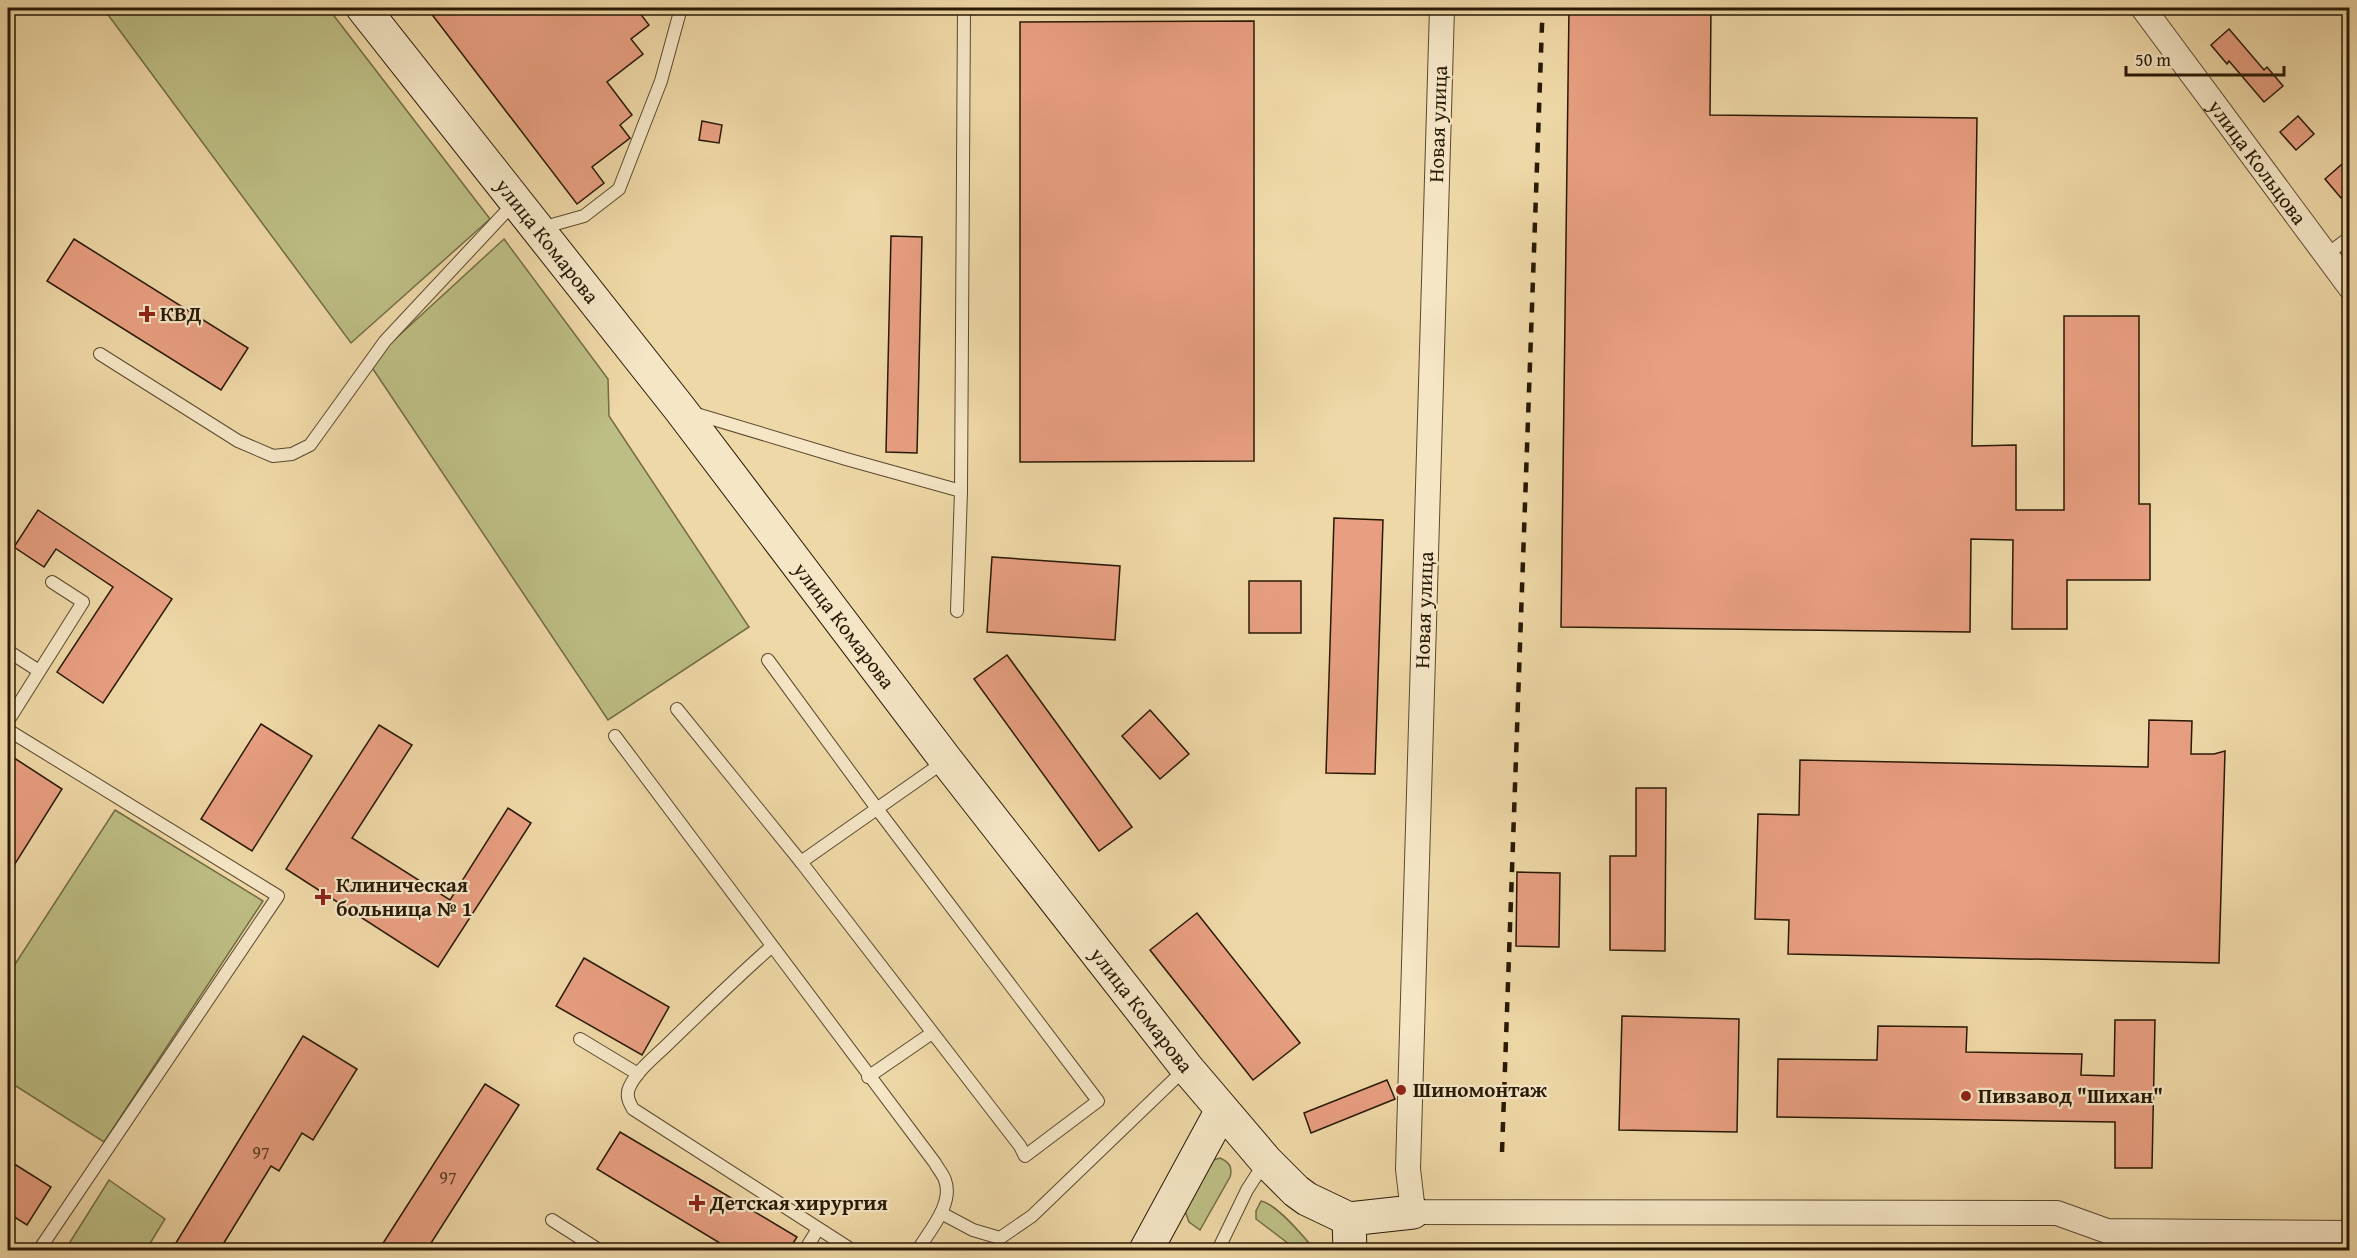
<svg xmlns="http://www.w3.org/2000/svg" width="2357" height="1258" viewBox="0 0 2357 1258" font-family="'Gentium Book Plus',serif">
	<style>
		.green { fill: #bdbe84; stroke: #726c44; stroke-width: 1.5 }
		.building { fill: #e89f81; stroke: #281905; stroke-width: 1.5 }
		.lines { fill: none; stroke-linecap: round; stroke-linejoin: round }
		.lane-casing { stroke: #5a492e; stroke-width: 14 }
		.street-casing { stroke: #5a492e; stroke-width: 26 }
		.secondary-casing { stroke: #281905; stroke-width: 35 }
		.lane { stroke: #f5e6c6; stroke-width: 12 }
		.street { stroke: #f5e6c6; stroke-width: 24 }
		.secondary { stroke: #f5e6c6; stroke-width: 33 }
		.rail { stroke: #281905; stroke-width: 4.5; stroke-dasharray: 10 10; stroke-linecap: butt }
		.poi-dot { fill: #8f2418; stroke: #f5e6c6; stroke-width: 2 }
		.labels { text-anchor: middle; stroke-width: 4.5; stroke-linejoin: round; paint-order: stroke }
		.number-label { font-size: 18px; fill: #583a24 }
		.street-label { font-size: 21px; fill: #281905; stroke: #f5e6c6 }
		.poi-label { font-size: 21px; font-weight: bold; fill: #281905; stroke: #f5e6c6; text-anchor: start }
	</style>
	<rect width="100%" height="100%" fill="#efd8a7"/>
	<filter id="stains"><feTurbulence type="fractalNoise" baseFrequency=".00333" numOctaves="4"/><feColorMatrix values="0 0 0 0 .2 0 0 0 0 .09 0 0 0 0 .02 0 0 0 .5 -.17"/></filter>
	<radialGradient id="worn" r=".72"><stop offset=".6" stop-color="#630" stop-opacity="0"/><stop offset="1" stop-color="#630" stop-opacity=".3"/></radialGradient>
	<g class="green">
		<polygon points="103,8 328,8 490,219 351,343"/>
		<polygon points="504,239 608,379 609,416 749,627 608,720 369,363"/>
		<polygon points="115,810 263,901 104,1142 8,1081 8,975"/>
		<path d="M1220 1158C1229 1162 1233 1167 1230 1177L1200 1230 1189 1222 1185 1211 1210 1161Z"/>
		<polygon points="109,1180 165,1219 146,1250 65,1250"/>
		<path d="M1261 1201C1277 1204 1304 1237 1315 1250H1297L1256 1219V1211Z"/>
	</g>
	<g class="building">
		<polygon points="427,8 636,8 649,25 631,39 643,54 607,82 632,115 620,125 630,138 592,167 604,183 577,204"/>
		<polygon points="1569,8 1711,8 1710,115 1977,118 1972,446 2016,445 2016,510 2064,510 2064,316 2139,316 2139,504 2150,504 2150,580 2067,580 2067,629 2012,629 2013,540 1971,539 1970,632 1561,627"/>
		<polygon points="1254,21 1254,461 1020,462 1020,22"/>
		<polygon points="2229,29 2264,70 2267,67 2283,86 2264,102 2229,61 2227,64 2211,45"/>
		<polygon points="2298,116 2314,134 2296,150 2280,132"/>
		<polygon points="702,121 722,125 719,143 699,140"/>
		<polygon points="2349,158 2349,190 2341,198 2325,179"/>
		<polygon points="891,236 922,237 917,453 886,452"/>
		<polygon points="74,239 248,348 221,390 47,281"/>
		<polygon points="38,510 172,599 103,703 57,672 113,587 56,549 44,567 14,547"/>
		<polygon points="1334,518 1383,520 1375,774 1326,773"/>
		<polygon points="992,557 1120,566 1115,640 987,632"/>
		<rect x="1249" y="581" width="52" height="52"/>
		<polygon points="1007,655 1132,827 1099,851 974,679"/>
		<polygon points="1150,710 1189,754 1160,779 1122,736"/>
		<polygon points="2149,720 2192,721 2191,754 2214,754 2225,751 2219,963 1788,954 1789,920 1755,919 1758,814 1799,815 1800,760 2148,767"/>
		<polygon points="261,724 312,756 252,851 201,819"/>
		<polygon points="379,725 412,745 352,838 450,900 508,808 531,823 438,967 286,869"/>
		<polygon points="8,754 62,789 8,875"/>
		<polygon points="1636,788 1666,788 1665,951 1610,950 1610,856 1636,856"/>
		<polygon points="1517,872 1560,873 1559,947 1516,946"/>
		<polygon points="1197,913 1300,1043 1253,1080 1150,950"/>
		<polygon points="584,958 669,1007 642,1055 556,1006"/>
		<polygon points="1622,1016 1739,1019 1737,1132 1619,1130"/>
		<polygon points="2115,1020 2155,1020 2152,1168 2115,1168 2115,1122 1777,1117 1778,1059 1877,1060 1878,1026 1967,1027 1966,1052 2082,1054 2081,1075 2114,1076"/>
		<polygon points="303,1036 357,1069 313,1140 302,1133 279,1171 271,1166 219,1251 171,1251"/>
		<polygon points="1387,1080 1395,1099 1311,1133 1304,1113"/>
		<polygon points="485,1084 519,1105 426,1251 378,1251"/>
		<polygon points="620,1132 797,1237 788,1251 733,1251 597,1169"/>
		<polygon points="8,1160 51,1187 27,1225 8,1213"/>
	</g>
	<g class="lines">
		<defs>
			<g id="lane">
				<polyline points="541,228 584,216 619,189 661,81 681,8"/>
				<polyline points="2326,255 2350,237"/>
				<polyline points="100,354 238,441 273,456 292,454 310,445 385,341 514,203"/>
				<polyline points="693,413 846,459 961,491"/>
				<polyline points="957,611 961,491 964,8"/>
				<polyline points="8,651 39,671"/>
				<polyline points="768,660 878,810 1098,1101 1025,1156 1020,1146 801,862"/>
				<polyline points="677,709 801,862 945,761"/>
				<polyline points="8,721 83,602 52,582"/>
				<polyline points="8,730 278,896 39,1250"/>
				<path d="M615 736 935 1163C938 1169 943 1174 945 1180 954 1204 929 1231 918 1250"/>
				<path d="M771 947C736 978 703 1010 669 1043 656 1056 637 1070 629 1088 626 1096 629 1102 633 1109L852 1250"/>
				<polyline points="580,1039 638,1074"/>
				<polyline points="868,1077 932,1033"/>
				<polyline points="941,1213 973,1230 1000,1238 1032,1216 1186,1068"/>
				<polyline points="552,1220 599,1250"/>
				<polyline points="805,1250 818,1229"/>
				<polyline points="1218,1250 1247,1190 1265,1162"/>
			</g>
			<g id="street">
				<polyline points="1442,8 1408,1169 1413,1212 2057,1213 2107,1231 2350,1233"/>
				<path id="s1" d="M2143 8 2350 287"/>
			</g>
			<g id="secondary">
				<path id="s2" d="M363 8 680 409 946 760 1186 1067 1266 1161 1296 1191 1307 1199 1349 1219"/>
				<polyline points="1349,1219 1413,1212"/>
				<polyline points="1349,1219 1350,1250"/>
				<polyline points="1146,1250 1222,1110"/>
			</g>
		</defs>
		<use href="#lane" class="lane-casing"/>
		<use href="#street" class="street-casing"/>
		<use href="#secondary" class="secondary-casing"/>
		<use href="#lane" class="lane"/>
		<use href="#street" class="street"/>
		<use href="#secondary" class="secondary"/>
		<polyline class="rail" points="1502,1152 1542,25 1544,8"/>
	</g>
	<g class="poi-dot">
		<path d="M144 305h6v6h6v6h-6v6h-6v-6h-6v-6h6z"/>
		<path d="M320 888h6v6h6v6h-6v6h-6v-6h-6v-6h6z"/>
		<circle cx="1401" cy="1090" r="6"/>
		<circle cx="1966" cy="1096" r="6"/>
		<path d="M694 1194h6v6h6v6h-6v6h-6v-6h-6v-6h6z"/>
	</g>
	<g class="labels">
		<g class="number-label">
			<text x="261" y="1159">97</text>
			<text x="448" y="1184">97</text>
		</g>
		<g class="street-label">
			<text transform="translate(1438 124) rotate(-88)" y="7">Новая улица</text>
			<text dy="7" stroke="none"><textPath href="#s1" startOffset="192">улица Кольцова</textPath></text>
			<text dy="7" stroke="none"><textPath href="#s2" startOffset="297">улица Комарова</textPath></text>
			<text transform="translate(1424 610) rotate(-88)" y="7">Новая улица</text>
			<text dy="7" stroke="none"><textPath href="#s2" startOffset="783">улица Комарова</textPath></text>
			<text dy="7" stroke="none"><textPath href="#s2" startOffset="1269">улица Комарова</textPath></text>
		</g>
		<g class="poi-label">
			<text x="160" y="321">КВД</text>
			<text x="336" y="892">Клиническая<tspan x="336" dy="24">больница № 1</tspan></text>
			<text x="1413" y="1097">Шиномонтаж</text>
			<text x="1978" y="1103">Пивзавод "Шихан"</text>
			<text x="710" y="1210">Детская хирургия</text>
		</g>
	</g>
	<rect width="2357" height="1258" fill="none" stroke="#efd8a7" stroke-width="30"/>
	<rect x="9" y="9" width="2339" height="1240" fill="none" stroke="#281905" stroke-width="3"/>
	<rect x="15" y="15" width="2327" height="1228" fill="none" stroke="#281905" stroke-width="1.5"/>
	<path d="M2126 66v9h158v-9" fill="none" stroke="#281905" stroke-width="3"/>
	<text x="2135" y="66" font-size="18" fill="#281905" stroke="#f5e6c6" stroke-width="4.5" paint-order="stroke">50 m</text>
	<rect width="100%" height="100%" filter="url(#stains)"/>
	<rect width="100%" height="100%" fill="url(#worn)"/>
</svg>
